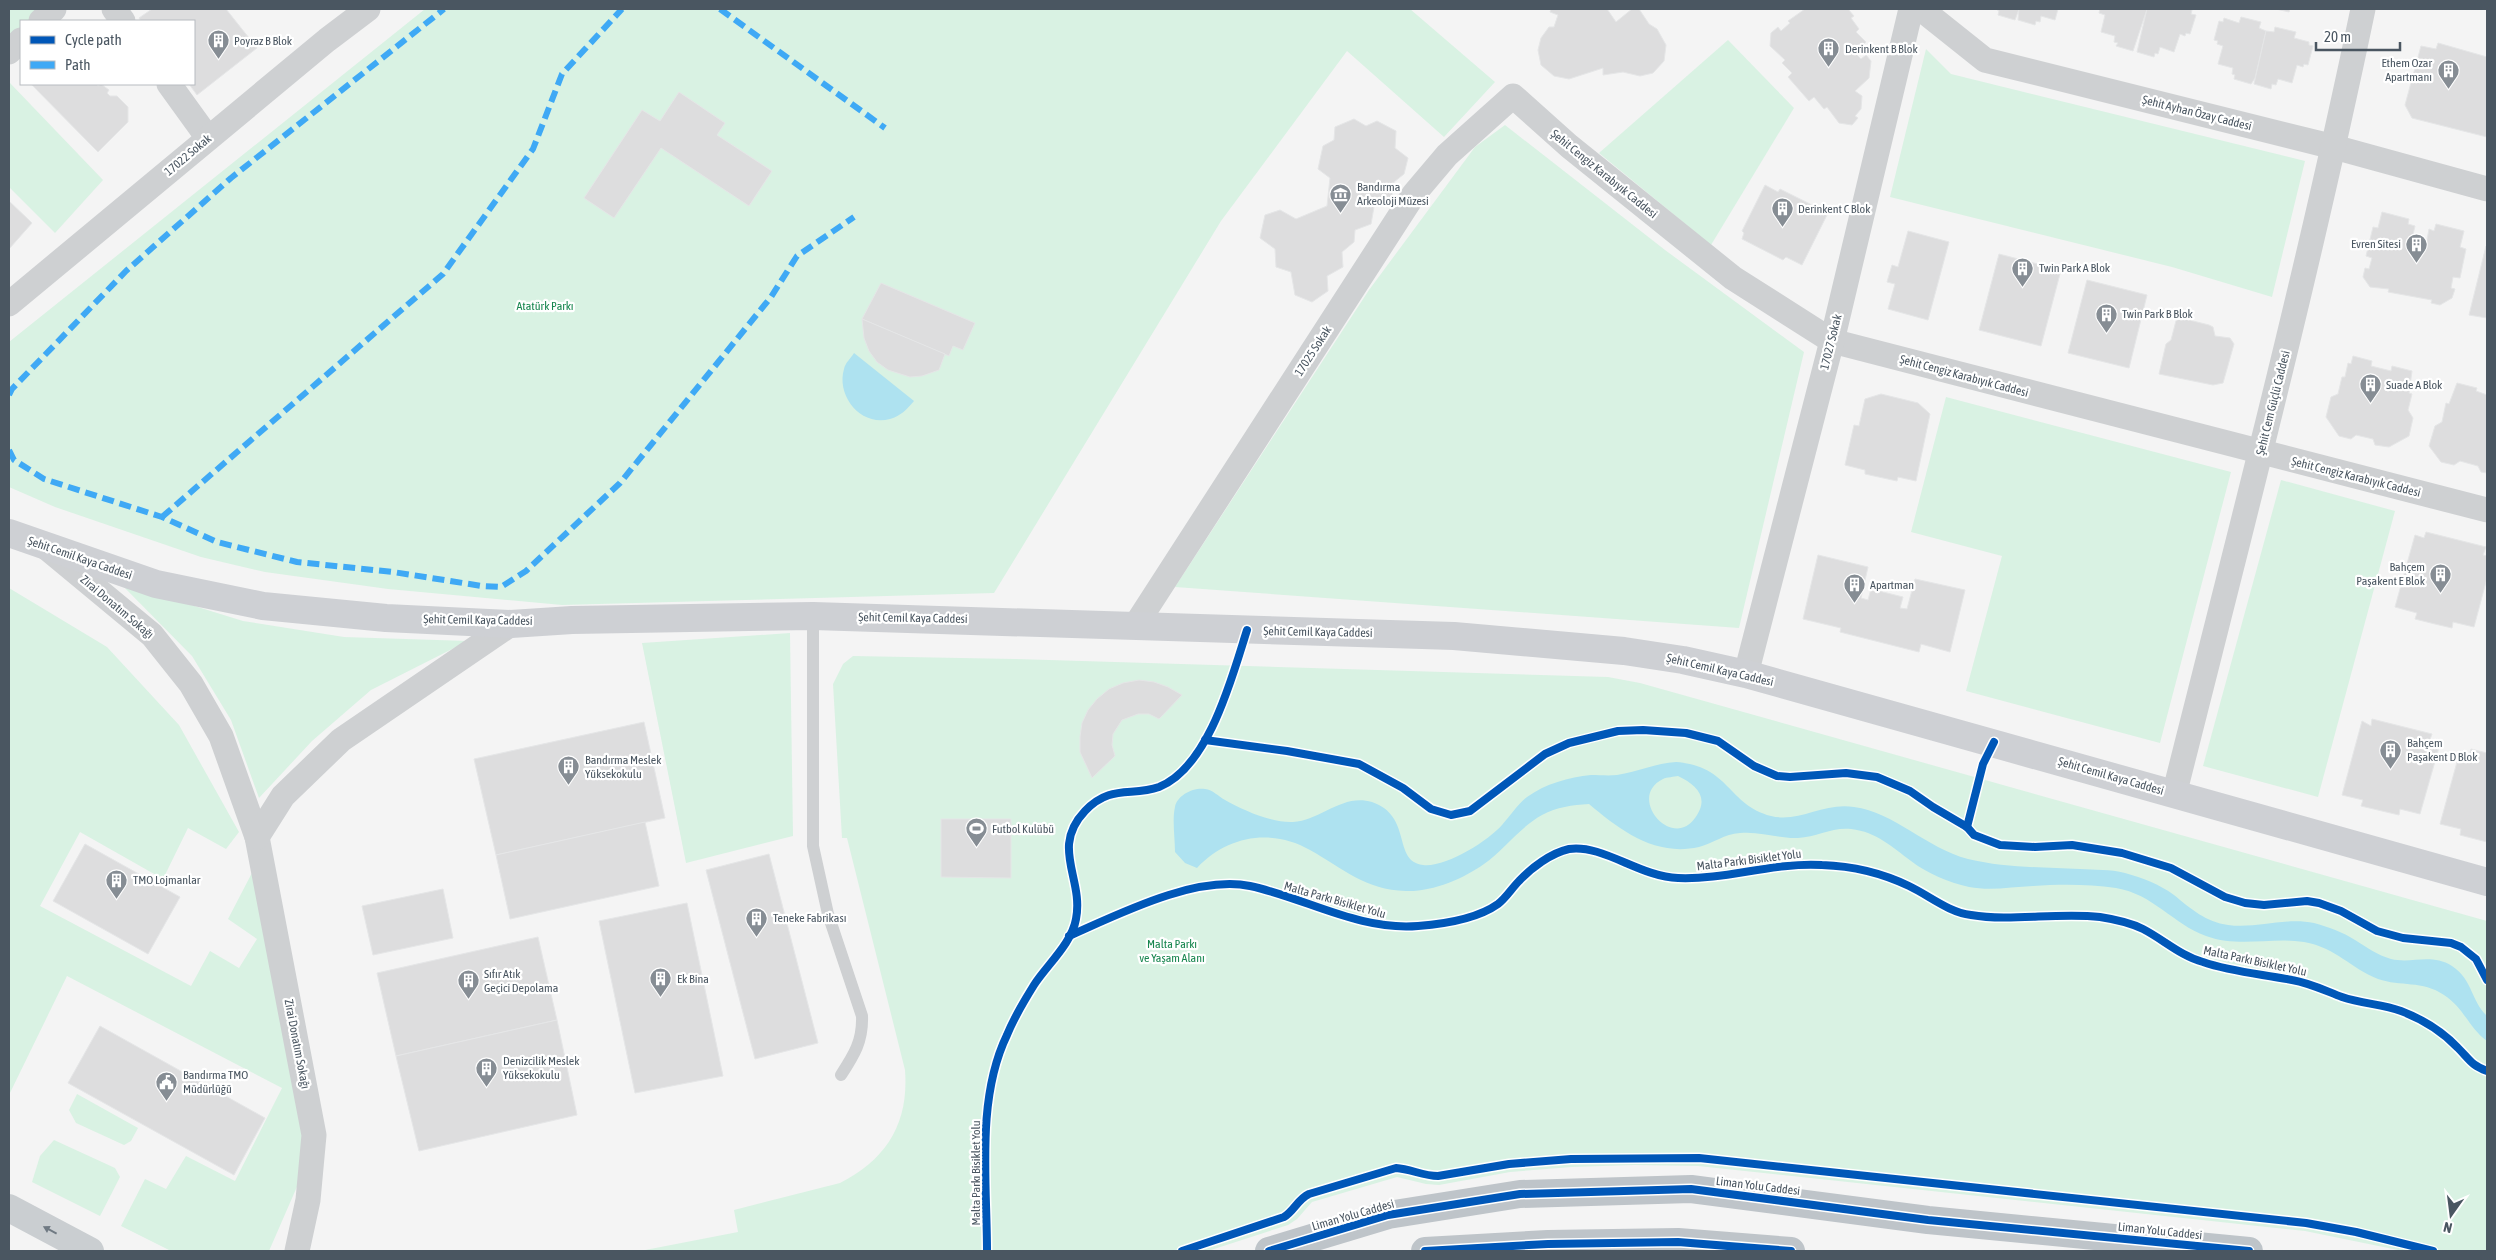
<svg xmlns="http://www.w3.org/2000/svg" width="2496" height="1260" viewBox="0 0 2496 1260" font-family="'Asap Condensed',sans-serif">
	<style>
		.green { fill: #d9f2e3 }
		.water { fill: #aee2f0; fill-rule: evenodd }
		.building { fill: #ddddde; stroke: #e5e6e7 }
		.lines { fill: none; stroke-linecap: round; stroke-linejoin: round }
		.lane { stroke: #ced0d2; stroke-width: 12 }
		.street { stroke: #ced0d2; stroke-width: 25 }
		.secondary { stroke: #ced0d4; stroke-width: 28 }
		.primary { stroke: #caced1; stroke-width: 28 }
		.highway { stroke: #bec4c9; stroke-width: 28 }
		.quiet { stroke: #3fa9f5; stroke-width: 6; stroke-dasharray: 12 6; stroke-linecap: butt }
		.cycleway-casing { stroke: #fff; stroke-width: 11 }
		.cycleway { stroke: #0057b8; stroke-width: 8 }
		.oneway { fill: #707a83 }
		.labels { text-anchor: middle; stroke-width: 4.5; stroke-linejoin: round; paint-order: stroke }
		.poi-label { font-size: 12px; fill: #4a5661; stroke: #fff; text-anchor: start }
		.street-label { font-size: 12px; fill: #4a5661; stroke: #fff }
		.park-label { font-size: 12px; fill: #17864f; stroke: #fff }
	</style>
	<rect width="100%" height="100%" fill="#f4f4f4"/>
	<g class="green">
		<polygon points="9,9 43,9 28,21 21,21 21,27 9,38"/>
		<polygon points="425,9 1410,9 1495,82 1444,137 1347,51 1221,221 994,593 562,605 388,589 265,572 201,557 55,507 9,487 9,342"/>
		<polygon points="1728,40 1794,108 1711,245 1599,153"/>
		<polygon points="1926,49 1951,74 2305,161 2272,297 2172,267 1890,197"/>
		<polygon points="9,82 103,180 55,233 9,187"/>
		<polygon points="1505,125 1665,250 1804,352 1739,628 1175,587 1369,290 1475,147"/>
		<polygon points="1946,397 2231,472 2160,743 1966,691 2002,556 1911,532"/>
		<polygon points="2281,480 2395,511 2318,797 2203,766"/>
		<polygon points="120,583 243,621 344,637 468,641 371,690 312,741 259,798 231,720 192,656"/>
		<polygon points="9,588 107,647 179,725 239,832 226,849 188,828 163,879 80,832 40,906 191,986 210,951 239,968 257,939 228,919 254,869 298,1098 306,1166 269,1251 171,1251 121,1226 145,1179 166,1189 186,1156 235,1181 282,1088 67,976 9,1095"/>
		<polygon points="790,633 793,836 686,863 642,643"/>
		<path d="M853 656 1015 659 1608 677 1640 683 2487 921V1251H2403L2305 1231 1698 1166 1634 1165 1572 1167 1510 1172 1439 1185 1426 1184 1397 1177 1312 1202 1297 1219 1288 1225 1208 1251H640L738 1232 734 1210 840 1183C887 1159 909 1123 905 1070L847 838H842L833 684 843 664Z"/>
		<polygon points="77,1094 138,1128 131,1141 124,1145 76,1123 69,1110"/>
		<polygon points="54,1140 115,1168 120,1177 100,1216 32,1182 40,1156"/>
	</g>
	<g class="water">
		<path d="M854 353 914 401C907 409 901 416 890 419 861 427 836 396 844 369 845 363 851 358 854 353Z"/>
		<path d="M1676 762C1730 766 1728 805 1771 816 1799 823 1824 802 1854 807 1894 812 1926 848 1968 859 2005 868 2043 867 2080 869 2095 870 2110 869 2125 873 2143 878 2159 884 2174 895 2191 909 2206 922 2228 925 2257 929 2285 917 2314 923 2328 927 2343 932 2355 940 2368 948 2377 955 2391 959 2412 964 2431 953 2452 966 2473 980 2471 1001 2487 1016V1041C2469 1028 2464 1008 2444 995 2422 980 2401 987 2378 979 2350 968 2337 948 2304 942 2271 937 2239 948 2206 936 2173 924 2153 894 2116 888 2089 884 2060 884 2033 886 2012 887 1990 891 1969 887 1948 882 1928 874 1911 861 1892 847 1877 832 1851 829 1832 827 1817 837 1798 838 1779 839 1760 831 1740 833 1724 834 1714 843 1699 847 1655 857 1620 830 1589 804 1572 805 1557 807 1542 815 1520 827 1504 850 1484 864 1463 879 1432 892 1406 891 1365 890 1344 869 1310 850 1271 828 1227 836 1197 868L1185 863 1175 852C1175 838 1172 820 1175 807 1177 795 1194 787 1205 789 1213 790 1218 796 1225 800 1243 810 1271 823 1293 822 1321 820 1343 793 1372 802 1413 816 1392 861 1423 865 1445 868 1488 841 1502 825 1511 815 1517 805 1527 797 1545 784 1569 777 1591 775 1600 775 1608 776 1617 775 1638 772 1656 763 1676 762ZM1678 776C1697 785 1710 798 1695 818 1672 851 1626 797 1663 779 1667 777 1674 777 1678 776Z"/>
	</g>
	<g class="building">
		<polygon points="152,9 226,9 257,48 197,95 189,84 194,84 194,21 141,21 139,18"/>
		<polygon points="1551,9 1607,9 1616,22 1632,9 1639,9 1649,24 1657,29 1666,45 1664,61 1653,73 1640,76 1623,72 1603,75 1603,68 1569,79 1554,76 1541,65 1538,50 1541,38 1549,27 1554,27 1558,15 1550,12"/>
		<polygon points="1805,9 1848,9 1854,16 1851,18 1859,29 1856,32 1866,42 1855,53 1861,59 1866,55 1871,61 1869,78 1855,91 1862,96 1861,109 1855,116 1858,118 1852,125 1839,123 1827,107 1824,109 1814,97 1809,101 1788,77 1792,73 1782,63 1785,60 1770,46 1771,33 1778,27 1781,31 1790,23 1788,21"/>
		<polygon points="1996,9 2019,9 2015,20 1998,15 1999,11"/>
		<polygon points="2019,9 2058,9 2055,20 2041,16 2040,22 2036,21 2035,25 2018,20"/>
		<polygon points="2097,9 2147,9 2133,51 2116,46 2118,43 2114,42 2115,36 2101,32 2105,15 2099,13 2100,9"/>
		<polygon points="2147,9 2189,9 2192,10 2191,14 2196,15 2190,34 2186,33 2185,36 2180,34 2174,52 2160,47 2158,54 2155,53 2154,57 2137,52"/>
		<polygon points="2276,9 2290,9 2289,12"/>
		<polygon points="2241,17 2261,22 2259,28 2266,31 2255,78 2251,84 2234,79 2235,75 2232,74 2233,68 2218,64 2223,46 2217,44 2218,41 2214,40 2219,21 2223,22 2224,18 2239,23"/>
		<polygon points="2275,27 2296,32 2294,38 2309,42 2309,45 2313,46 2308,65 2304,64 2303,67 2297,65 2292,83 2278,79 2276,85 2272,84 2271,89 2254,84 2266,31 2274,32"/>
		<polygon points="2438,43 2487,57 2487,137 2412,118 2405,105 2421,46 2436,49"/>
		<polygon points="31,84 97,84 98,86 101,84 109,90 107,93 110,96 117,96 128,107 128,122 98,152"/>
		<polygon points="679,92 725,123 717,135 772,171 749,206 661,148 614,218 584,198 642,110 660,121"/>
		<polygon points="1354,119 1366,126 1377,121 1396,131 1395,148 1408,158 1404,174 1394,182 1392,196 1374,207 1371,224 1355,230 1354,242 1342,252 1343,267 1327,276 1328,291 1312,302 1295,295 1291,272 1276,267 1275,249 1260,238 1265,215 1280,210 1296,219 1327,206 1330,178 1318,169 1323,146 1334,140 1335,127"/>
		<polygon points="1765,185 1778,192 1780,189 1828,213 1802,265 1786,257 1783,260 1742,239 1744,233 1742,231"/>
		<polygon points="9,201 32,223 9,249"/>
		<polygon points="2382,212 2409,219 2408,224 2415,226 2411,243 2426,245 2429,229 2434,231 2436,224 2464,231 2460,247 2466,249 2460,278 2453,277 2451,288 2455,289 2452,298 2440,305 2431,303 2432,300 2388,292 2389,289 2370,287 2363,277 2365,268 2369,269 2372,258 2366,256 2373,227 2378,228"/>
		<polygon points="1908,231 1949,242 1928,320 1888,309 1895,284 1887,282 1892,265 1898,267"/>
		<polygon points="2486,246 2487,246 2487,318 2469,315"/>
		<polygon points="1999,254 2061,270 2041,346 1979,330"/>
		<polygon points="2087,280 2147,295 2129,368 2068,353"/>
		<polygon points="881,283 975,323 963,350 953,346 949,356 862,319"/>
		<polygon points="2177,317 2209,325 2213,327 2215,336 2230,338 2234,344 2223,383 2213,385 2159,374 2166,344 2171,340"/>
		<polygon points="862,319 945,354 939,370 922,376 910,377 888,370 877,362 869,351 864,338"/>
		<polygon points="2353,356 2372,361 2371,366 2391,371 2392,366 2412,371 2409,393 2412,394 2408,410 2413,418 2409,436 2389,447 2375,445 2373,439 2356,435 2351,439 2339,436 2326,417 2331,397 2338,394 2342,377 2345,377 2348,363 2351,364"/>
		<polygon points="2457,383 2477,388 2476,391 2487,395 2487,473 2481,472 2478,466 2460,461 2454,465 2441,462 2429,446 2435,426 2442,422 2446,403 2449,404"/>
		<polygon points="1881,394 1918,403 1930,414 1916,481 1898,477 1897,481 1865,474 1865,470 1845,465 1854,425 1859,426 1865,399"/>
		<polygon points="2426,532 2486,547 2483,555 2487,556 2487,578 2474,627 2453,622 2452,628 2435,624 2415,619 2417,613 2395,607 2415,535 2424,538"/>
		<polygon points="1818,555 1868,567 1861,598 1868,600 1871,589 1903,597 1900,608 1907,609 1915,579 1965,590 1950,652 1921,644 1919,652 1840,632 1841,628 1803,619"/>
		<polygon points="1139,680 1154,682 1168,687 1182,695 1159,719 1149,714 1138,714 1122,720 1113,734 1112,745 1115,756 1092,778 1080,752 1080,737 1082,723 1088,710 1097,699 1109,689 1123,683"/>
		<polygon points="2372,719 2432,734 2429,742 2440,744 2420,814 2400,809 2399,815 2361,806 2363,800 2342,795 2362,721 2371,726"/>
		<polygon points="644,722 665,818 496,855 474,759"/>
		<polygon points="2471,749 2487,753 2487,842 2460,835 2461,829 2440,824 2460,751 2469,755"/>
		<polygon points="941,819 1011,819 1011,878 941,877"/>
		<polygon points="645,822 659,886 510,919 496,855"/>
		<polygon points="85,844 180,897 148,954 53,901"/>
		<polygon points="769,854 818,1043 755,1059 706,870"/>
		<polygon points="443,889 453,938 373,955 362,906"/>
		<polygon points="687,903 723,1076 635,1093 599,921"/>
		<polygon points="538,937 557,1020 396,1056 377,973"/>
		<polygon points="557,1020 577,1115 419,1151 396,1056"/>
		<polygon points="100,1026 265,1118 234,1175 68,1083"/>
	</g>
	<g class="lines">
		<path class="lane" d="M813 616V846L828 914 862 1016C863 1041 854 1055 841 1075"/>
		<g class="street">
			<polyline points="114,9 123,21"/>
			<polyline points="1921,9 1985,60 2334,147 2487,189"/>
			<polyline points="41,21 54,9"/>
			<polyline points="9,52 21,40"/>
			<polyline points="169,84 208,138"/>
			<polyline points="9,304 327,40 368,9"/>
			<polyline points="47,548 152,635 191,684 221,736 257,837 314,1135 308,1200 297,1251"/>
			<polyline points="1135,626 1414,194 1447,155 1513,96 1569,146 1733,278 1832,341 2487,510"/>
			<polyline points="1746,674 1832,341 1911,9"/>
			<path d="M2174 795C2240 533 2308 273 2363 9"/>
			<polyline points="257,837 283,796 341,740 511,624"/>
		</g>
		<polyline class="secondary" points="9,533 156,584 263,606 386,618 511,624 572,620 813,616 1454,636 1624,651 1683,660 1746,674 2487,882"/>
		<polyline class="primary" points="9,1208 90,1251"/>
		<g class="highway">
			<polyline points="1269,1251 1388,1215 1520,1194 1691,1189 1928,1220 2249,1251"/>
			<polyline points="1425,1251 1548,1244 1678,1242 1791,1251"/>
		</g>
		<g class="quiet">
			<polyline points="720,9 885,128"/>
			<polyline points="9,395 12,389 126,271 231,178 444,9"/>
			<polyline points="9,450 14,460 44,479 162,517 217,542 297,562 393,572 482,586 501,587 526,571 620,483 771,297 797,256 854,217"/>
			<polyline points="162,517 443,274 533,149 562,74 622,9"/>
		</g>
		<defs>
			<g id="cycleway">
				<polyline points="1205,740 1287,751 1359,764 1403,788 1431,809 1451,815 1470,811 1545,754 1569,743 1618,731 1643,730 1686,733 1718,741 1754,766 1777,776 1790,777 1846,773 1877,777 1910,791 1933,807 1967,827 1974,835 2000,845 2035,847 2072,845 2122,853 2171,868 2225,897 2245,903 2264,905 2307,901 2319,903 2341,911 2377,931 2403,938 2451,943 2461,947 2476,959 2487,980"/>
				<polyline points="1967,827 1983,764 1994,742"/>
				<path d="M1069 936C1119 914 1195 875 1250 886 1306 898 1359 931 1418 926 1444 924 1477 919 1498 904 1506 898 1512 888 1519 881 1531 868 1551 853 1569 849 1603 844 1640 877 1678 878 1726 880 1773 862 1822 865 1852 866 1882 873 1909 886 1930 896 1948 912 1971 915 2011 922 2057 912 2100 917 2113 919 2131 923 2143 929 2164 940 2181 956 2203 962 2232 972 2262 974 2292 980 2310 983 2326 991 2342 997 2362 1004 2382 1004 2401 1011 2422 1019 2443 1032 2458 1048 2470 1060 2471 1065 2487 1071"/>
				<path d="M987 1251C987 1182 976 1099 1007 1035 1014 1018 1024 1001 1034 985 1047 965 1072 943 1076 919 1084 878 1050 848 1085 811 1111 784 1131 797 1159 787 1209 767 1232 677 1247 630"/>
				<path d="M1182 1251 1284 1217C1294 1211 1298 1199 1309 1194L1396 1168C1411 1169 1423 1176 1438 1176L1509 1164 1571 1159 1699 1158 2306 1223 2356 1232 2433 1251"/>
				<polyline points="1269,1251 1388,1215 1520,1194 1691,1189 1928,1220 2249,1251"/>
				<polyline points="1425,1251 1548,1244 1678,1242 1791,1251"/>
			</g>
		</defs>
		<use href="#cycleway" class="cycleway-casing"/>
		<use href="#cycleway" class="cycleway"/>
	</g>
	<defs><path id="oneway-solid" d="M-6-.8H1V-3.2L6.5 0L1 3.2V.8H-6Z" transform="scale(1.25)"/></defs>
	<use class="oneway" href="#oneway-solid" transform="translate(50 1230) rotate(-152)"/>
	<defs>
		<symbol id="building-pin" viewBox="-11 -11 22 30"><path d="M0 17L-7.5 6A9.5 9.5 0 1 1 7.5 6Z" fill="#868d94" stroke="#fff"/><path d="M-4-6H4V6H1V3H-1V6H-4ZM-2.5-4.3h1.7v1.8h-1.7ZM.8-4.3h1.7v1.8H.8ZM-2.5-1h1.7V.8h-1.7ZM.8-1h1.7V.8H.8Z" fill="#fff"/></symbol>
		<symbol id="museum-pin" viewBox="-11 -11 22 30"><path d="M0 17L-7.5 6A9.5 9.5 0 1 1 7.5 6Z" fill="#868d94" stroke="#fff"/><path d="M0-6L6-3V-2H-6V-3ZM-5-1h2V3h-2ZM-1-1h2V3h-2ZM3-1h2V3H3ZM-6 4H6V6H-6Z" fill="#fff"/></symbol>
		<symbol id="stadium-pin" viewBox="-11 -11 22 30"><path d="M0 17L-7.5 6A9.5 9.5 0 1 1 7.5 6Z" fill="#868d94" stroke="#fff"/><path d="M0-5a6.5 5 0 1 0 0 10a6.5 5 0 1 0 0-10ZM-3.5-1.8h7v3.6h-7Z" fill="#fff"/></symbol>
		<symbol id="civic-pin" viewBox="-11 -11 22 30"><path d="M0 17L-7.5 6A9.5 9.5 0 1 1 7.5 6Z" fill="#868d94" stroke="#fff"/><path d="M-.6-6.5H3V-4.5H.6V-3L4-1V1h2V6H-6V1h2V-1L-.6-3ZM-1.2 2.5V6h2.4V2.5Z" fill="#fff"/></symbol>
	</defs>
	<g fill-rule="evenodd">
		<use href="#building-pin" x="206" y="28" width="25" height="34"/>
		<use href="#building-pin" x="1816" y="36" width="25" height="34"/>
		<use href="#building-pin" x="2436" y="58" width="25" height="34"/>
		<use href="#museum-pin" x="1328" y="182" width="25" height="34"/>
		<use href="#building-pin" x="1770" y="196" width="25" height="34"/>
		<use href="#building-pin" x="2404" y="232" width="25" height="34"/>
		<use href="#building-pin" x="2010" y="256" width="25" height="34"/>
		<use href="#building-pin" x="2094" y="302" width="25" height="34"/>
		<use href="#building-pin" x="2358" y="372" width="25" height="34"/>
		<use href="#building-pin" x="2428" y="562" width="25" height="34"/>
		<use href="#building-pin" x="1842" y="572" width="25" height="34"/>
		<use href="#building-pin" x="2378" y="738" width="25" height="34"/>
		<use href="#building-pin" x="556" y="754" width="25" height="34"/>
		<use href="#stadium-pin" x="964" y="816" width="25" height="34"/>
		<use href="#building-pin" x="104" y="868" width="25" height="34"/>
		<use href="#building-pin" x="744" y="906" width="25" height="34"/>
		<use href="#building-pin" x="648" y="966" width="25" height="34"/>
		<use href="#building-pin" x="456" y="968" width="25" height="34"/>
		<use href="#building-pin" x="474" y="1056" width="25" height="34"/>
		<use href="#civic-pin" x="154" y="1070" width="25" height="34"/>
	</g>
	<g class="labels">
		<g class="poi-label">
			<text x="234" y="45">Poyraz B Blok</text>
			<text x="1845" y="53">Derinkent B Blok</text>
			<text x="2432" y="67" text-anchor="end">Ethem Ozar<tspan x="2432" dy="14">Apartmanı</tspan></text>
			<text x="1357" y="191">Bandırma<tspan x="1357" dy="14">Arkeoloji Müzesi</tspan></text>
			<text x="1798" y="213">Derinkent C Blok</text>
			<text x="2401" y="248" text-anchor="end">Evren Sitesi</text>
			<text x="2039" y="272">Twin Park A Blok</text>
			<text x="2122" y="318">Twin Park B Blok</text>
			<text x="2386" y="389">Suade A Blok</text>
			<text x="2425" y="571" text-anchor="end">Bahçem<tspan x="2425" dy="14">Paşakent E Blok</tspan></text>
			<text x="1870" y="589">Apartman</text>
			<text x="2407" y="747">Bahçem<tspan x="2407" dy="14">Paşakent D Blok</tspan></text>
			<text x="585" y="764">Bandırma Meslek<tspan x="585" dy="14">Yüksekokulu</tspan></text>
			<text x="992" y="833">Futbol Kulübü</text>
			<text x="133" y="884">TMO Lojmanlar</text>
			<text x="773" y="922">Teneke Fabrikası</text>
			<text x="484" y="978">Sıfır Atık<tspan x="484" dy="14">Geçici Depolama</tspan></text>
			<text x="677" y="983">Ek Bina</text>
			<text x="503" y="1065">Denizcilik Meslek<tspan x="503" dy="14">Yüksekokulu</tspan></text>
			<text x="183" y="1079">Bandırma TMO<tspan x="183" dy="14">Müdürlüğü</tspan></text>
		</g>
		<g class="street-label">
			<text transform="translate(2197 113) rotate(14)" y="4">Şehit Ayhan Özay Caddesi</text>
			<text transform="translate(188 155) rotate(-40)" y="4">17022 Sokak</text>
			<text transform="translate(1604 174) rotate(39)" y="4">Şehit Cengiz Karabıyık Caddesi</text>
			<text transform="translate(1831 342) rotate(-76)" y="4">17027 Sokak</text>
			<text transform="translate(1313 351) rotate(-57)" y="4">17025 Sokak</text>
			<text transform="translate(1964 376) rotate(15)" y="4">Şehit Cengiz Karabıyık Caddesi</text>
			<text transform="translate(2273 403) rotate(-76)" y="4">Şehit Cem Güçlü Caddesi</text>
			<text transform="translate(2356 477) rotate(14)" y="4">Şehit Cengiz Karabıyık Caddesi</text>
			<text transform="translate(80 558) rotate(19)" y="4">Şehit Cemil Kaya Caddesi</text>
			<text transform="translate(117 607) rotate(40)" y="4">Zirai Donatım Sokağı</text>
			<text transform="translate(913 618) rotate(1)" y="4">Şehit Cemil Kaya Caddesi</text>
			<text transform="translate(478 620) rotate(1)" y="4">Şehit Cemil Kaya Caddesi</text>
			<text transform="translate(1318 632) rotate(1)" y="4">Şehit Cemil Kaya Caddesi</text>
			<text transform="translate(1720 670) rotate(13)" y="4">Şehit Cemil Kaya Caddesi</text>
			<text transform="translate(2111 776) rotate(16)" y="4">Şehit Cemil Kaya Caddesi</text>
			<text transform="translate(1749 860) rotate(-7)" y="4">Malta Parkı Bisiklet Yolu</text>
			<text transform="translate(1335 900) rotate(16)" y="4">Malta Parkı Bisiklet Yolu</text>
			<text transform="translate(2255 961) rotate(12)" y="4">Malta Parkı Bisiklet Yolu</text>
			<text transform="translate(297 1044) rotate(79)" y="4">Zirai Donatım Sokağı</text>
			<text transform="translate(976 1173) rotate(-90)" y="4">Malta Parkı Bisiklet Yolu</text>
			<text transform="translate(1758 1186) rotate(7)" y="4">Liman Yolu Caddesi</text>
			<text transform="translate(1353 1215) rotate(-16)" y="4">Liman Yolu Caddesi</text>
			<text transform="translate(2160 1231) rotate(6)" y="4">Liman Yolu Caddesi</text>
		</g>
		<g class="park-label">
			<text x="545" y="310">Atatürk Parkı</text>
			<text x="1172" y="948">Malta Parkı<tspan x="1172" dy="14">ve Yaşam Alanı</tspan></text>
		</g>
	</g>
	<rect width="2496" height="1260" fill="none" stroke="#4a5661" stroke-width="20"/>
	<rect x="20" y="20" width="175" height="65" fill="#ffffff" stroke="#b7bbc0"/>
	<rect x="30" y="36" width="25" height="8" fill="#0057b8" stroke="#b7bbc0"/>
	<text x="65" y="45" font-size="15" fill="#4a5661">Cycle path</text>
	<rect x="30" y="61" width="25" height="8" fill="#3fa9f5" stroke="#b7bbc0"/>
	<text x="65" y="70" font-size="15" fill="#4a5661">Path</text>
	<g transform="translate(2451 1215) rotate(194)" stroke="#ffffff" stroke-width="4" paint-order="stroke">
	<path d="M0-4L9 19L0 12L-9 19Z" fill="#4a5661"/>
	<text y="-8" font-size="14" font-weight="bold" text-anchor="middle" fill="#4a5661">N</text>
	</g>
	<path d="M2316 42v8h84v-8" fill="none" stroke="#4a5661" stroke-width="2.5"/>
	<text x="2324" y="42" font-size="15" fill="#4a5661" stroke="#ffffff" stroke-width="4" paint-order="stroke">20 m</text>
</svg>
